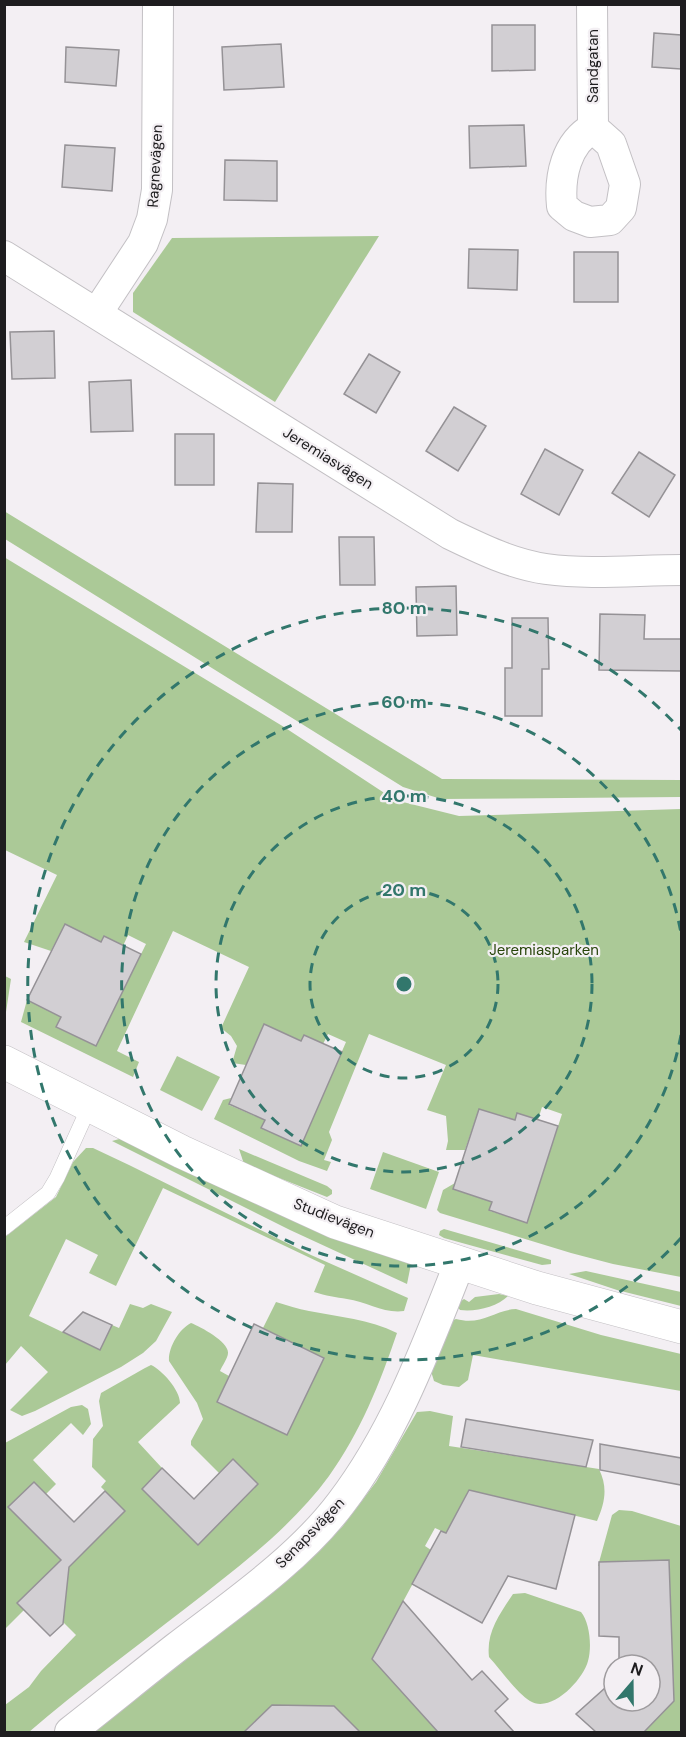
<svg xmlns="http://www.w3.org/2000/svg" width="686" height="1737" viewBox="0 0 686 1737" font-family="'DM Sans',sans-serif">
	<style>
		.green { fill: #abc997 }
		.building { fill: #d2cfd3; stroke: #959296; stroke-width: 1.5 }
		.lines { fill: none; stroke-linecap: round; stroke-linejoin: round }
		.lane-casing { stroke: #c3c0c4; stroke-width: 16 }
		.street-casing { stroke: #c3c0c4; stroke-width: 32 }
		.secondary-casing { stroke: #c3c0c4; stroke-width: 34 }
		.lane { stroke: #fff; stroke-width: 15 }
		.street { stroke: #fff; stroke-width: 30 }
		.secondary { stroke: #fff; stroke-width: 33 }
		.ring { fill: none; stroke: #32776c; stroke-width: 3; stroke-dasharray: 10 8 }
		.labels { text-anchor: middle; stroke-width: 4.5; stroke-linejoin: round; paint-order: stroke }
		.street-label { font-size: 15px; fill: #1e1d1f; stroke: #f3eff3 }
		.park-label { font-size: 15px; fill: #28450a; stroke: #f3eff3 }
		.centre { fill: #32776c; stroke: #f3eff3; stroke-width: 3 }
		.ring-label { font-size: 18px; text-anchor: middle; font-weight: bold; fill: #32776c; stroke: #f3eff3; stroke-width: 4.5; stroke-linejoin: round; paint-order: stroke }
	</style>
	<rect width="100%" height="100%" fill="#f3eff3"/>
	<g class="green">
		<polygon points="379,236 275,402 133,312 133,293 172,238"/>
		<polygon points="4,511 442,779 681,780 681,797 441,799 403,787 5,539"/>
		<polygon points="4,557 284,727 395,800 459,816 681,809 681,1277 613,1264 571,1253 440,1213 437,1210 443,1190 455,1183 453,1189 492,1202 490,1211 527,1222 562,1114 542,1107 538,1120 517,1114 515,1120 479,1109 465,1150 446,1150 448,1141 446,1116 427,1110 446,1065 369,1034 329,1132 332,1140 324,1160 331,1162 327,1171 299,1161 214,1119 223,1100 231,1098 229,1105 265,1120 261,1128 301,1146 346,1042 328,1034 323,1044 304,1036 301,1041 264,1024 246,1065 232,1063 237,1046 231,1036 221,1028 249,967 173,931 117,1051 139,1062 133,1077 21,1022 27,1000 61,1017 56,1027 96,1046 146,944 128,935 123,946 104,937 101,942 65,924 51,951 24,942 57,875 5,850"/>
		<polygon points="5,976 11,979 6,1012 5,1011"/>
		<polygon points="177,1056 220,1077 202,1111 160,1090"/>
		<polygon points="123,1138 411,1264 407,1284 290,1230 112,1141"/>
		<path d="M86 1148H93L129 1165 311 1255 408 1298 404 1311C385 1314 367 1302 347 1299 336 1297 326 1296 314 1292L325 1265 163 1188 116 1286 89 1273 98 1255 66 1239 29 1316 100 1350 112 1325 119 1328 130 1304 143 1308 151 1304 172 1312 156 1341 143 1353 121 1367 35 1411 22 1416 10 1410 48 1372 21 1346 5 1365V1237L56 1197 73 1162Z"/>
		<polygon points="239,1149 327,1186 332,1190 332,1194 327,1197 244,1164"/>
		<polygon points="383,1152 439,1172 426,1209 370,1189"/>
		<polygon points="444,1229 551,1260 551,1264 542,1265 444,1238 439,1235 440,1231"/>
		<polygon points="586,1271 681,1292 681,1306 617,1290 569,1274"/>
		<path d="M499 1294 508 1296C497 1307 476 1312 460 1310L456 1305 464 1299 469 1302 475 1297Z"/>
		<path d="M276 1302C287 1305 298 1309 309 1311 339 1317 369 1319 397 1333 380 1383 360 1433 329 1476 291 1528 236 1569 186 1608 133 1649 79 1689 29 1732H5V1705L29 1687 41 1671 76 1635 31 1590 24 1610 5 1629V1443L71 1407 82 1405 88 1409 91 1424 83 1435 71 1423 33 1460 56 1484 46 1494 34 1482 9 1507 69 1567 125 1511 101 1487 106 1481 92 1467 93 1439 103 1426 99 1401 101 1393 145 1368 151 1365C162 1370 180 1390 180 1403L138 1442 162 1468 142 1489 198 1544 219 1473 191 1445V1441L203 1419 197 1403 169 1361C168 1348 179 1329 191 1323 201 1327 229 1342 228 1353 228 1358 222 1366 220 1371L229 1376 217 1402 287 1435 324 1358 256 1342Z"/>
		<path d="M516 1309 601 1335 681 1354V1391L473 1355 468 1380 459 1387 443 1385 434 1381 430 1368 451 1321 456 1319C482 1326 494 1310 516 1309Z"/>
		<path d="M430 1411 453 1416 449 1446 599 1469C608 1488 605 1502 597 1521L469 1490 446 1533 435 1528 425 1546 431 1550 372 1659 438 1732H360L334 1706 272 1705 244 1732H92L307 1563 342 1527 376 1482 417 1412Z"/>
		<polygon points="619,1510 632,1511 681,1526 681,1732 644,1732 674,1701 669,1560 619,1561 598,1566 612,1515"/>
		<path d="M525 1593 581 1612C590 1623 592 1647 588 1661 583 1680 551 1714 530 1701 517 1693 499 1668 489 1657 486 1632 500 1614 513 1594Z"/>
	</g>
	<g class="building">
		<polygon points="492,25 535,25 535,70 492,71"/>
		<polygon points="654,33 681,35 681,69 652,67"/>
		<polygon points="281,44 284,87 224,90 222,47"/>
		<polygon points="66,47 119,50 116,86 65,82"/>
		<polygon points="524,125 526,166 470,168 469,126"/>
		<polygon points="65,145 115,148 112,191 62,187"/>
		<polygon points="225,160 277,161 277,201 224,200"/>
		<polygon points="469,249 518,250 517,290 468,288"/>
		<rect x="574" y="252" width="44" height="50"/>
		<polygon points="54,331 55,378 12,379 10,332"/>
		<polygon points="369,354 400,372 376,413 344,394"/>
		<polygon points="131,380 133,431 91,432 89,382"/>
		<polygon points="454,407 486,426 458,471 426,451"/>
		<rect x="175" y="434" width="39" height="51"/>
		<polygon points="545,449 583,470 559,515 521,494"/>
		<polygon points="639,452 675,475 649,517 612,493"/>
		<polygon points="258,483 293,484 292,532 256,532"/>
		<polygon points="339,537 374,537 375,585 340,585"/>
		<polygon points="456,586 457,635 417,636 416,587"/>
		<polygon points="600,614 645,615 644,639 681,639 681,671 599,670"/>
		<polygon points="512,618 548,618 549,669 542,669 542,716 505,716 505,668 512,668"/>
		<polygon points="65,924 101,942 104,936 141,954 96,1046 56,1027 61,1017 27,1000"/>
		<polygon points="264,1024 301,1041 304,1035 342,1052 301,1146 261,1128 265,1120 229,1104"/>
		<polygon points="479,1109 515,1120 517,1113 558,1126 527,1223 489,1210 492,1202 453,1189"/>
		<polygon points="83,1312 112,1325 100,1350 63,1332"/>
		<polygon points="254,1324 324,1358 287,1435 217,1402"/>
		<polygon points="466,1419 593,1440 586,1467 461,1447"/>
		<polygon points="600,1444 681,1458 681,1485 600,1470"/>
		<polygon points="233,1459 258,1484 198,1545 142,1489 162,1468 194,1499"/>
		<polygon points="34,1482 74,1522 105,1491 125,1511 69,1567 63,1624 50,1636 17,1603 61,1560 8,1507"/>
		<polygon points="469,1490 575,1515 556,1589 508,1576 482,1623 412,1584 441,1531 446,1533"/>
		<polygon points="669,1560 674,1701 644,1732 596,1732 576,1714 614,1680 614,1701 650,1701 650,1665 619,1665 619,1637 599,1636 599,1562"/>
		<polygon points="403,1601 472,1680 482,1671 508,1699 495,1711 514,1732 438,1732 372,1659"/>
		<polygon points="272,1705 334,1706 360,1732 244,1732"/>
	</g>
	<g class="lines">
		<defs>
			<polyline id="lane" points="4,1228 48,1193 57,1178 90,1105"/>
			<g id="street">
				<path d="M592 4 593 128 611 144 625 184 621 208 610 220 590 222 574 216 562 206C559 177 566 143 593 128"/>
				<path d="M4 256 450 534C481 549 512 564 546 569 590 575 637 570 682 570"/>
				<polyline points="97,313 143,243 152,219 157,190 158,4"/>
				<path d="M70 1732C106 1704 141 1675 177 1647 233 1604 299 1559 341 1503 396 1431 427 1345 460 1262"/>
			</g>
			<polyline id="secondary" points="4,1062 182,1152 335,1222 537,1288 682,1327"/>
		</defs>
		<use href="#lane" class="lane-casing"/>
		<use href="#street" class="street-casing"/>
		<use href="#secondary" class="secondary-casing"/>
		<use href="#lane" class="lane"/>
		<use href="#street" class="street"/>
		<use href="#secondary" class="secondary"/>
	</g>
	<g class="ring">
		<circle cx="404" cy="984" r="94"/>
		<circle cx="404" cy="984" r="188"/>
		<path d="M681 1035A282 282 0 1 1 681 933"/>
		<path d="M681 1238A376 376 0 1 1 681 730"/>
	</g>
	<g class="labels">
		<g class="street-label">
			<text transform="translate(593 66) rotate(-90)" y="5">Sandgatan</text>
			<text transform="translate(155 166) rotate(-87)" y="5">Ragnevägen</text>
			<text transform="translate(328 458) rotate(32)" y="5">Jeremiasvägen</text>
			<text transform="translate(334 1218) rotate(21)" y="5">Studievägen</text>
			<text transform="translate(310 1533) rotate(-46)" y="5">Senapsvägen</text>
		</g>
		<g class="park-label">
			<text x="544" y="955">Jeremiasparken</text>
		</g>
	</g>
	<circle cx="404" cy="984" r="9" class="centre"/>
	<g class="ring-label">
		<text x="404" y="614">80 m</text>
		<text x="404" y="708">60 m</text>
		<text x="404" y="802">40 m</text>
		<text x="404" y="896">20 m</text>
	</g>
	<rect width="686" height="1737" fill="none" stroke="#1e1d1f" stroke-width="12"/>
	<g transform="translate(632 1683) rotate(20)"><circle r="28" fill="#f3eff3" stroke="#9e9b9e" stroke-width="1.5"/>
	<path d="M0-4.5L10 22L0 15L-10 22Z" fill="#32776c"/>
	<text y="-9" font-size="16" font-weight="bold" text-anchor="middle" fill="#1e1d1f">N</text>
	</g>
</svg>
